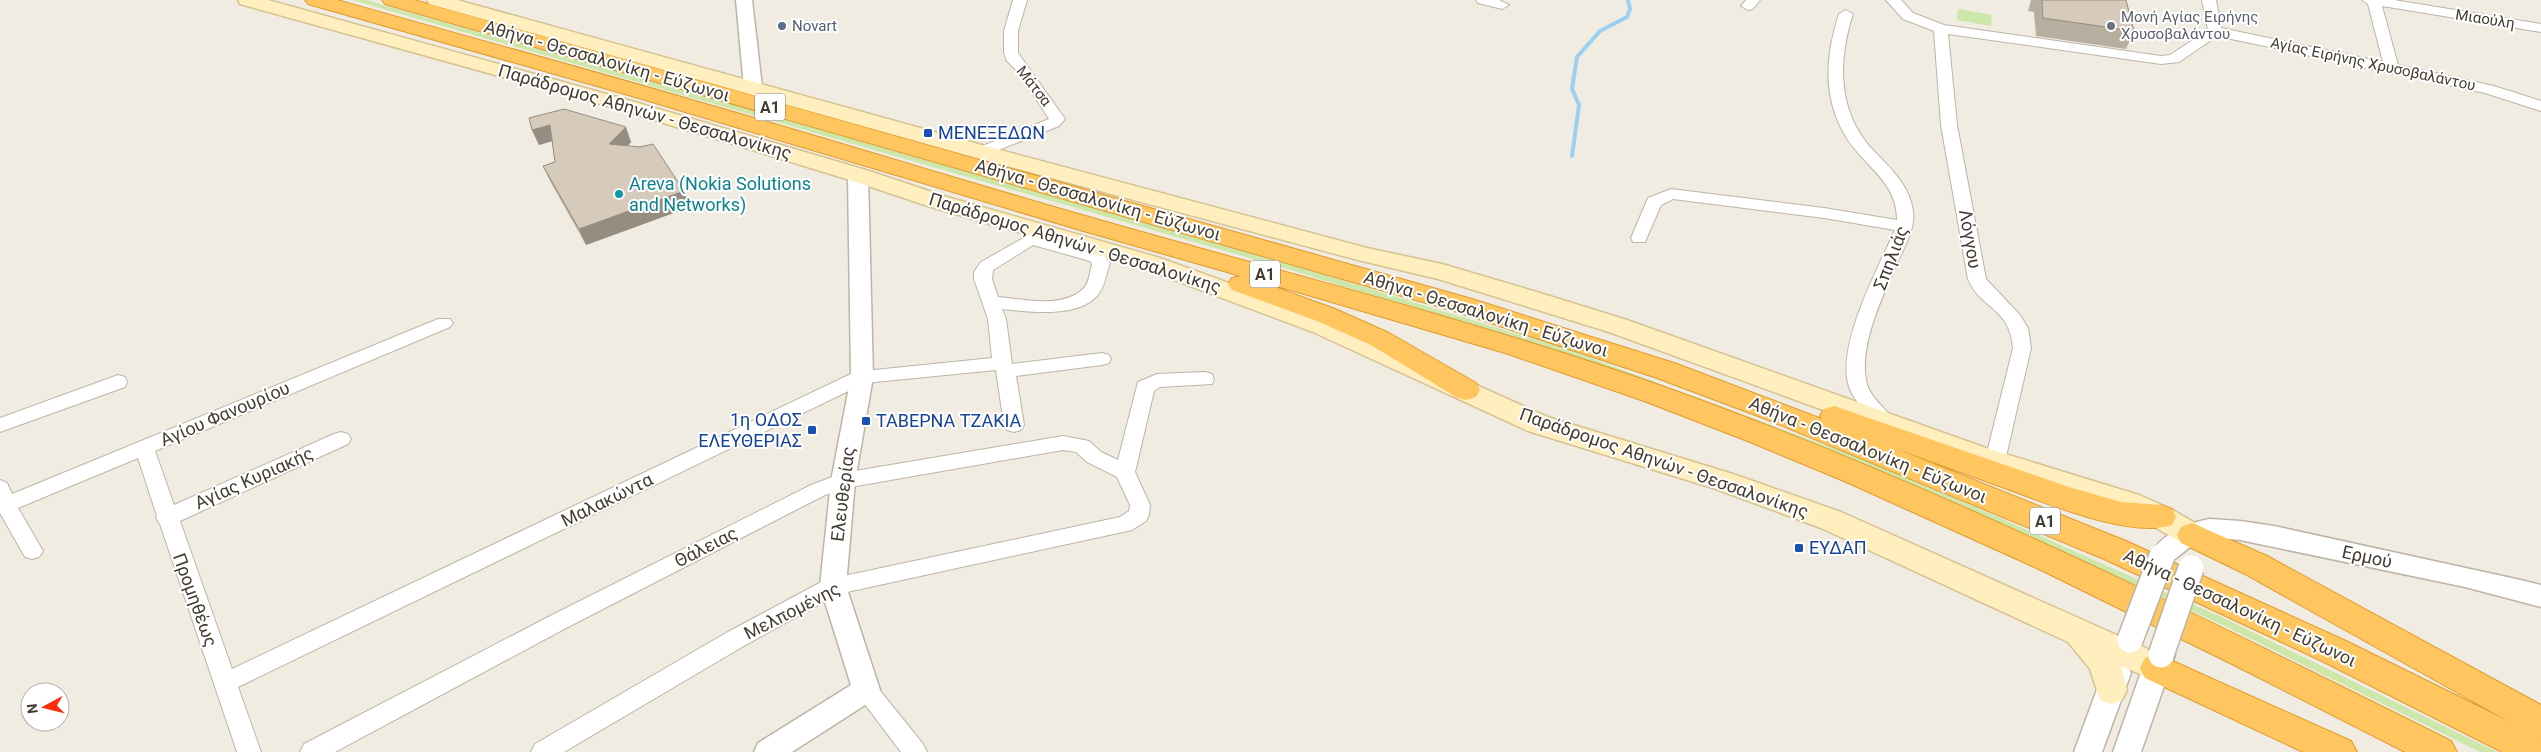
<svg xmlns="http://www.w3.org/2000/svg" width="2541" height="752" viewBox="0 0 2541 752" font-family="Roboto,sans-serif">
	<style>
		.green { fill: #cce7a9 }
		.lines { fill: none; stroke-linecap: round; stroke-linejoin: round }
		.stream { stroke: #9bd0f1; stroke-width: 4 }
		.minor-casing { stroke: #bdb4a5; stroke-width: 2 }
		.tertiary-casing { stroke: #bdb4a5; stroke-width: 3 }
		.secondary-casing { stroke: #d6c292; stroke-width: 3 }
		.motorway-casing { stroke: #df9a2e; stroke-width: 2 }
		.minor { fill: #fff; fill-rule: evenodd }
		.tertiary { fill: #fff; fill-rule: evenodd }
		.secondary { fill: #ffeebe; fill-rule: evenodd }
		.motorway { fill: #ffc65f; fill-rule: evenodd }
		.tertiary-bridge-casing { stroke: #bdb4a5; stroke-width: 28; stroke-linecap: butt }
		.tertiary-bridge { stroke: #fff; stroke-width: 25 }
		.wall { fill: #b8aea0 }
		.shaded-wall { fill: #968d82 }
		.building { fill: #d6caba; stroke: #968d82 }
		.service-dot { fill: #5c6f8a; stroke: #fff; stroke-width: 2 }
		.worship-dot { fill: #6b7280; stroke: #fff; stroke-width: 2 }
		.transit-dot { fill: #1a4fb4; stroke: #fff; stroke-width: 2 }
		.culture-dot { fill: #0f9aa8; stroke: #fff; stroke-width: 2 }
		.labels { text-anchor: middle; stroke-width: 4; stroke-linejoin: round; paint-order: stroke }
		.far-worship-label { font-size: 15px; fill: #5b616d; stroke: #fff; text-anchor: start }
		.far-street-label { font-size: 15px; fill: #433c32; stroke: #fff }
		.far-service-label { font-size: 15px; fill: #4e5e75; stroke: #fff; text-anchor: start }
		.shield { fill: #fff; stroke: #7b7670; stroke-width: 1 }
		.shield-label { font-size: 16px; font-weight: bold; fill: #433c32 }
		.street-label { font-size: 18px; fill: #433c32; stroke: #fff }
		.transit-label { font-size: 18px; fill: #164399; stroke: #fff; text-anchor: start }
		.culture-label { font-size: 18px; fill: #0d838f; stroke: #fff; text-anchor: start }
	</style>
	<rect width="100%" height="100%" fill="#f1ece2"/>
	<g class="green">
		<polygon points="352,0 366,0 1283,262 1569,350 1862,459 2000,518 2226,619 2497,752 2480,752 2225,626 1996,522 1568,356 1281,267"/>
		<polygon points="1958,9 1992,15 1991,26 1957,20"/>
	</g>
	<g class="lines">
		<polyline class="stream" points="1572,156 1579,105 1572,89 1577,57 1600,31 1627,17 1630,9 1628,0"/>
		<defs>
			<g id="minor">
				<polygon points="1013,0 1027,0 1018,31 1018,53 1065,119 1059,126 981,157 973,152 975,149 1049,119 1020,74 1007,61 1004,53 1004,31"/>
				<polygon points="1476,0 1499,0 1509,5 1502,9 1478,3"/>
				<polygon points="1746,0 1760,0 1753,9 1748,10 1741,6"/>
				<path d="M1886 0H1901L1913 13 1944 25 2161 56 2170 55 2208 30 2202 0H2216L2221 28 2383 62 2368 4 2362 0H2394L2541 24V32L2382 6 2398 65 2494 86 2541 101V111L2485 93 2217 36 2179 62 2161 64 1948 34 1957 125 1986 279 2020 315 2028 328 2031 348 2005 461 2002 466 1995 468 1988 466 1985 461 2013 348C2010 307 1980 309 1968 279L1941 125 1934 31 1903 19Z"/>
				<path d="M1846 10 1853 14C1838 60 1837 111 1872 149 1890 168 1909 184 1913 211 1915 229 1906 244 1898 261 1884 293 1857 348 1867 384 1871 399 1888 410 1896 423L1893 428C1879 432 1874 422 1866 412 1859 404 1850 394 1848 383 1838 342 1878 268 1895 230L1824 218 1673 199 1661 205 1645 242H1633L1631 238 1648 198 1671 189 1824 208 1897 220C1897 186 1873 172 1854 148 1822 108 1824 59 1839 14Z"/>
				<path d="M1041 228 1047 229 1049 233 1045 238 1102 253 1110 263C1106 274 1105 287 1097 296 1077 318 1029 312 1002 309L1006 319 1012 364 1102 353 1109 355 1111 359 1109 363 1102 365 1016 376 1024 425 1021 430 1014 432 1007 430 1004 425 996 370 865 383 238 687 261 752H237L160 524 156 518 157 516 138 458 18 508 43 551 39 557 32 559 25 557 0 513V480L7 483 12 494 438 319H450L453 323 450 327 155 451 174 505 334 434 341 432 348 434 351 439 348 444 180 521 232 669 855 372 992 358 988 319 974 279V272L981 262ZM1033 245 1090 261 1092 264C1090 271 1089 284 1083 289 1062 309 1023 299 998 297L992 279 993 270Z"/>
				<polygon points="1205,372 1212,374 1214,379 1212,384 1160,387 1154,391 1135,472 1150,505 1149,515 1146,521 1132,530 838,594 742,647 564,752 531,752 535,744 726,633 825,580 1120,517 1129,511 1130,505 1117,477 1087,462 1076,452 1063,450 845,488 825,495 568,627 335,752 300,752 304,744 552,615 811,485 843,473 1063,436 1089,441 1101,452 1118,460 1138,382 1157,374"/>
				<polygon points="118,375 125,377 127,382 125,387 0,432 0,418"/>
				<polygon points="866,680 874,683 923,744 927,752 901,752 854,690 858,683"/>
			</g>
			<g id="tertiary">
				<polygon points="736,0 752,0 762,87 759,91 747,91 744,87"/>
				<polygon points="858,169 865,171 868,175 873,377 855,481 846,586 880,690 876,698 792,752 754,752 758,743 851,685 820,586 831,481 851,377 848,175 851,171"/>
				<path d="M2210 519 2240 521 2274 526 2516 579 2541 585V607L2465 587 2240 540C2228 539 2215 537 2204 540 2184 545 2174 570 2153 563L2149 556C2161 534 2187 523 2210 519Z"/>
				<polygon points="2161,644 2171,647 2175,655 2141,752 2113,752 2147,655 2151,647"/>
				<polygon points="2117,661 2127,665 2131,673 2102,752 2074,752 2103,673 2107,665"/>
			</g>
			<g id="secondary">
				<polygon points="238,0 268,0 628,100 866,170 947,197 1160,258 1331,320 1548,417 1736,475 1841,512 2168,658 2173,668 2168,678 2157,681 2121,666 2127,690 2122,700 2111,704 2100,700 2090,669 2068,642 1821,528 1716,489 1528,431 1313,332 1142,268 931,207 850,180 614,108 240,4"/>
				<polygon points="427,0 457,0 989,147 1367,248 1442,264 1540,293 1627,320 1986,448 2139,495 2171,509 2202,527 2207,535 2202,543 2192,546 2182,543 2151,525 2119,511 1966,462 1609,332 1438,279 1358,260 973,157 429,4"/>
			</g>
			<g id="motorway">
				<path d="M305 0H337C456 34 576 66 695 101 829 139 962 181 1096 219 1284 273 1474 320 1659 385 1932 482 2193 612 2451 741L2457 752H2405L2234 665 2041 570 1844 481 1745 440 1644 401 1505 353 1253 279 1335 309 1389 333 1476 383 1480 390 1476 397 1466 400 1456 397 1371 345 1317 321 1232 290 1228 284 1232 278 1241 276 1080 230 632 96 308 4Z"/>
				<path d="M382 0H414L1472 299 1677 364 1822 419 1820 416 1824 409 1834 406 2069 487 2121 502 2161 505 2172 509 2176 517 2172 525C2129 539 2044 502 2002 487 1966 474 1930 461 1894 448L2126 541 2346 641 2510 722 2245 574 2181 543 2177 535 2181 527 2192 523 2267 556 2541 705V737L2539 736 2541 737V752H2502L2322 661 2104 559 1766 419 1657 378 1454 311 385 4Z"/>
				<polygon points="2157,654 2351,741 2357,752 2303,752 2145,678 2140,668 2145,658"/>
			</g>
		</defs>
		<use href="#minor" class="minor-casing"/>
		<use href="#tertiary" class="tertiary-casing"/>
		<use href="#secondary" class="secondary-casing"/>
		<use href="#motorway" class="motorway-casing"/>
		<use href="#minor" class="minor"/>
		<use href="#tertiary" class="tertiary"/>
		<use href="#secondary" class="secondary"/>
		<use href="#motorway" class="motorway"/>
		<defs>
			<g id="tertiary-bridge">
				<polyline points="2130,640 2162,556"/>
				<polyline points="2161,655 2191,568"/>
			</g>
		</defs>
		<use href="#tertiary-bridge" class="tertiary-bridge-casing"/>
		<use href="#tertiary-bridge" class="tertiary-bridge"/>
	</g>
	<g class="wall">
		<polygon points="2031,0 2126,0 2134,31 2126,49 2036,36 2034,12 2028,11"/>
		<polygon points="532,130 631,142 628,146 690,207 586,245 550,181 543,166 555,162 552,141 539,145"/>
	</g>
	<g class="shaded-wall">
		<polygon points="550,125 556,140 539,145 532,130"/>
		<polygon points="626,127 631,142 615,159 609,144"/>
		<polygon points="684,191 690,207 586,245 579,229"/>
	</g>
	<g class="building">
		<polygon points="2042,0 2126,0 2134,31 2043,18"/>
		<polygon points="564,109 626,127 609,144 640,147 653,144 684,191 579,229 543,166 555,162 550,125 532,130 529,118"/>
	</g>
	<circle class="service-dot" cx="782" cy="26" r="5"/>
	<circle class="worship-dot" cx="2111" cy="26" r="5"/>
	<g class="transit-dot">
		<rect x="923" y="128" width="10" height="10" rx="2.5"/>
		<rect x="861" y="416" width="10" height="10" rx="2.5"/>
		<rect x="807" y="425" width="10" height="10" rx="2.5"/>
		<rect x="1794" y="543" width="10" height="10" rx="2.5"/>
	</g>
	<circle class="culture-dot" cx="619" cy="194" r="5"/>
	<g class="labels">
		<g class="far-worship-label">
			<text x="2121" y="22">Μονή Αγίας Ειρήνης<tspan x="2121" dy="17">Χρυσοβαλάντου</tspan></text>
		</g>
		<g class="far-street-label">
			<text transform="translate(2485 19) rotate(9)" y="5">Μιαούλη</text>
			<text transform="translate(2373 64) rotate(12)" y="5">Αγίας Ειρήνης Χρυσοβαλάντου</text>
			<text transform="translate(1034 86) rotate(52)" y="5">Μάτσα</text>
		</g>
		<g class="far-service-label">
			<text x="792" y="31">Novart</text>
		</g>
		<g class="shield">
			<rect x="755" y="93.5" width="30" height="27" rx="4"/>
			<rect x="1250" y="260.5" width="30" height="27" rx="4"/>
			<rect x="2030" y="507.5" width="30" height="27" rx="4"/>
		</g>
		<g class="shield-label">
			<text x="770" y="113">Α1</text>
			<text x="1265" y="280">Α1</text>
			<text x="2045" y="527">Α1</text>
		</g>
		<g class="street-label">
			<text transform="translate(607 61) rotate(16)" y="6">Αθήνα - Θεσσαλονίκη - Εύζωνοι</text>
			<text transform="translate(645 112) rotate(16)" y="6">Παράδρομος Αθηνών - Θεσσαλονίκης</text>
			<text transform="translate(1098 200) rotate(16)" y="6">Αθήνα - Θεσσαλονίκη - Εύζωνοι</text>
			<text transform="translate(1970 239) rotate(80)" y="6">Λόγγου</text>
			<text transform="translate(1075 243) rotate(17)" y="6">Παράδρομος Αθηνών - Θεσσαλονίκης</text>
			<text transform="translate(1891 258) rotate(-69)" y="6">Σπηλιάς</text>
			<text transform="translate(1486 314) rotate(17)" y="6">Αθήνα - Θεσσαλονίκη - Εύζωνοι</text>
			<text transform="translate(225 414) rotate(-23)" y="6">Αγίου Φανουρίου</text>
			<text transform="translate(1868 450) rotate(22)" y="6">Αθήνα - Θεσσαλονίκη - Εύζωνοι</text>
			<text transform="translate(1664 463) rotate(19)" y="6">Παράδρομος Αθηνών - Θεσσαλονίκης</text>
			<text transform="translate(254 478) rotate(-24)" y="6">Αγίας Κυριακής</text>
			<text transform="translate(843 494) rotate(-83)" y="6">Ελευθερίας</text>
			<text transform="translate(607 500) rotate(-26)" y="6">Μαλακώντα</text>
			<text transform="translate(706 547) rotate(-27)" y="6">Θάλειας</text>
			<text transform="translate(2367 557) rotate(12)" y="6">Ερμού</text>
			<text transform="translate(195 600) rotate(70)" y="6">Προμηθέως</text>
			<text transform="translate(2240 608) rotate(25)" y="6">Αθήνα - Θεσσαλονίκη - Εύζωνοι</text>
			<text transform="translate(792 611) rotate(-27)" y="6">Μελπομένης</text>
		</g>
		<g class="transit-label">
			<text x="938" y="139">ΜΕΝΕΞΕΔΩΝ</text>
			<text x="802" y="426" text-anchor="end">1η ΟΔΟΣ<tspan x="802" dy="21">ΕΛΕΥΘΕΡΙΑΣ</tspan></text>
			<text x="876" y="427">ΤΑΒΕΡΝΑ ΤΖΑΚΙΑ</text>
			<text x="1809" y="554">ΕΥΔΑΠ</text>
		</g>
		<g class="culture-label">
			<text x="629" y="190">Areva (Nokia Solutions<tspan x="629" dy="21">and Networks)</tspan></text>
		</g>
	</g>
	<g transform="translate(45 707) rotate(263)"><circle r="24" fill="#ffffff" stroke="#b4b1ad"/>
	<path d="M0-4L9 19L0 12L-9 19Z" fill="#fd2c0d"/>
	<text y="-8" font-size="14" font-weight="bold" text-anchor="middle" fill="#433c32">N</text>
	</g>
</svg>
